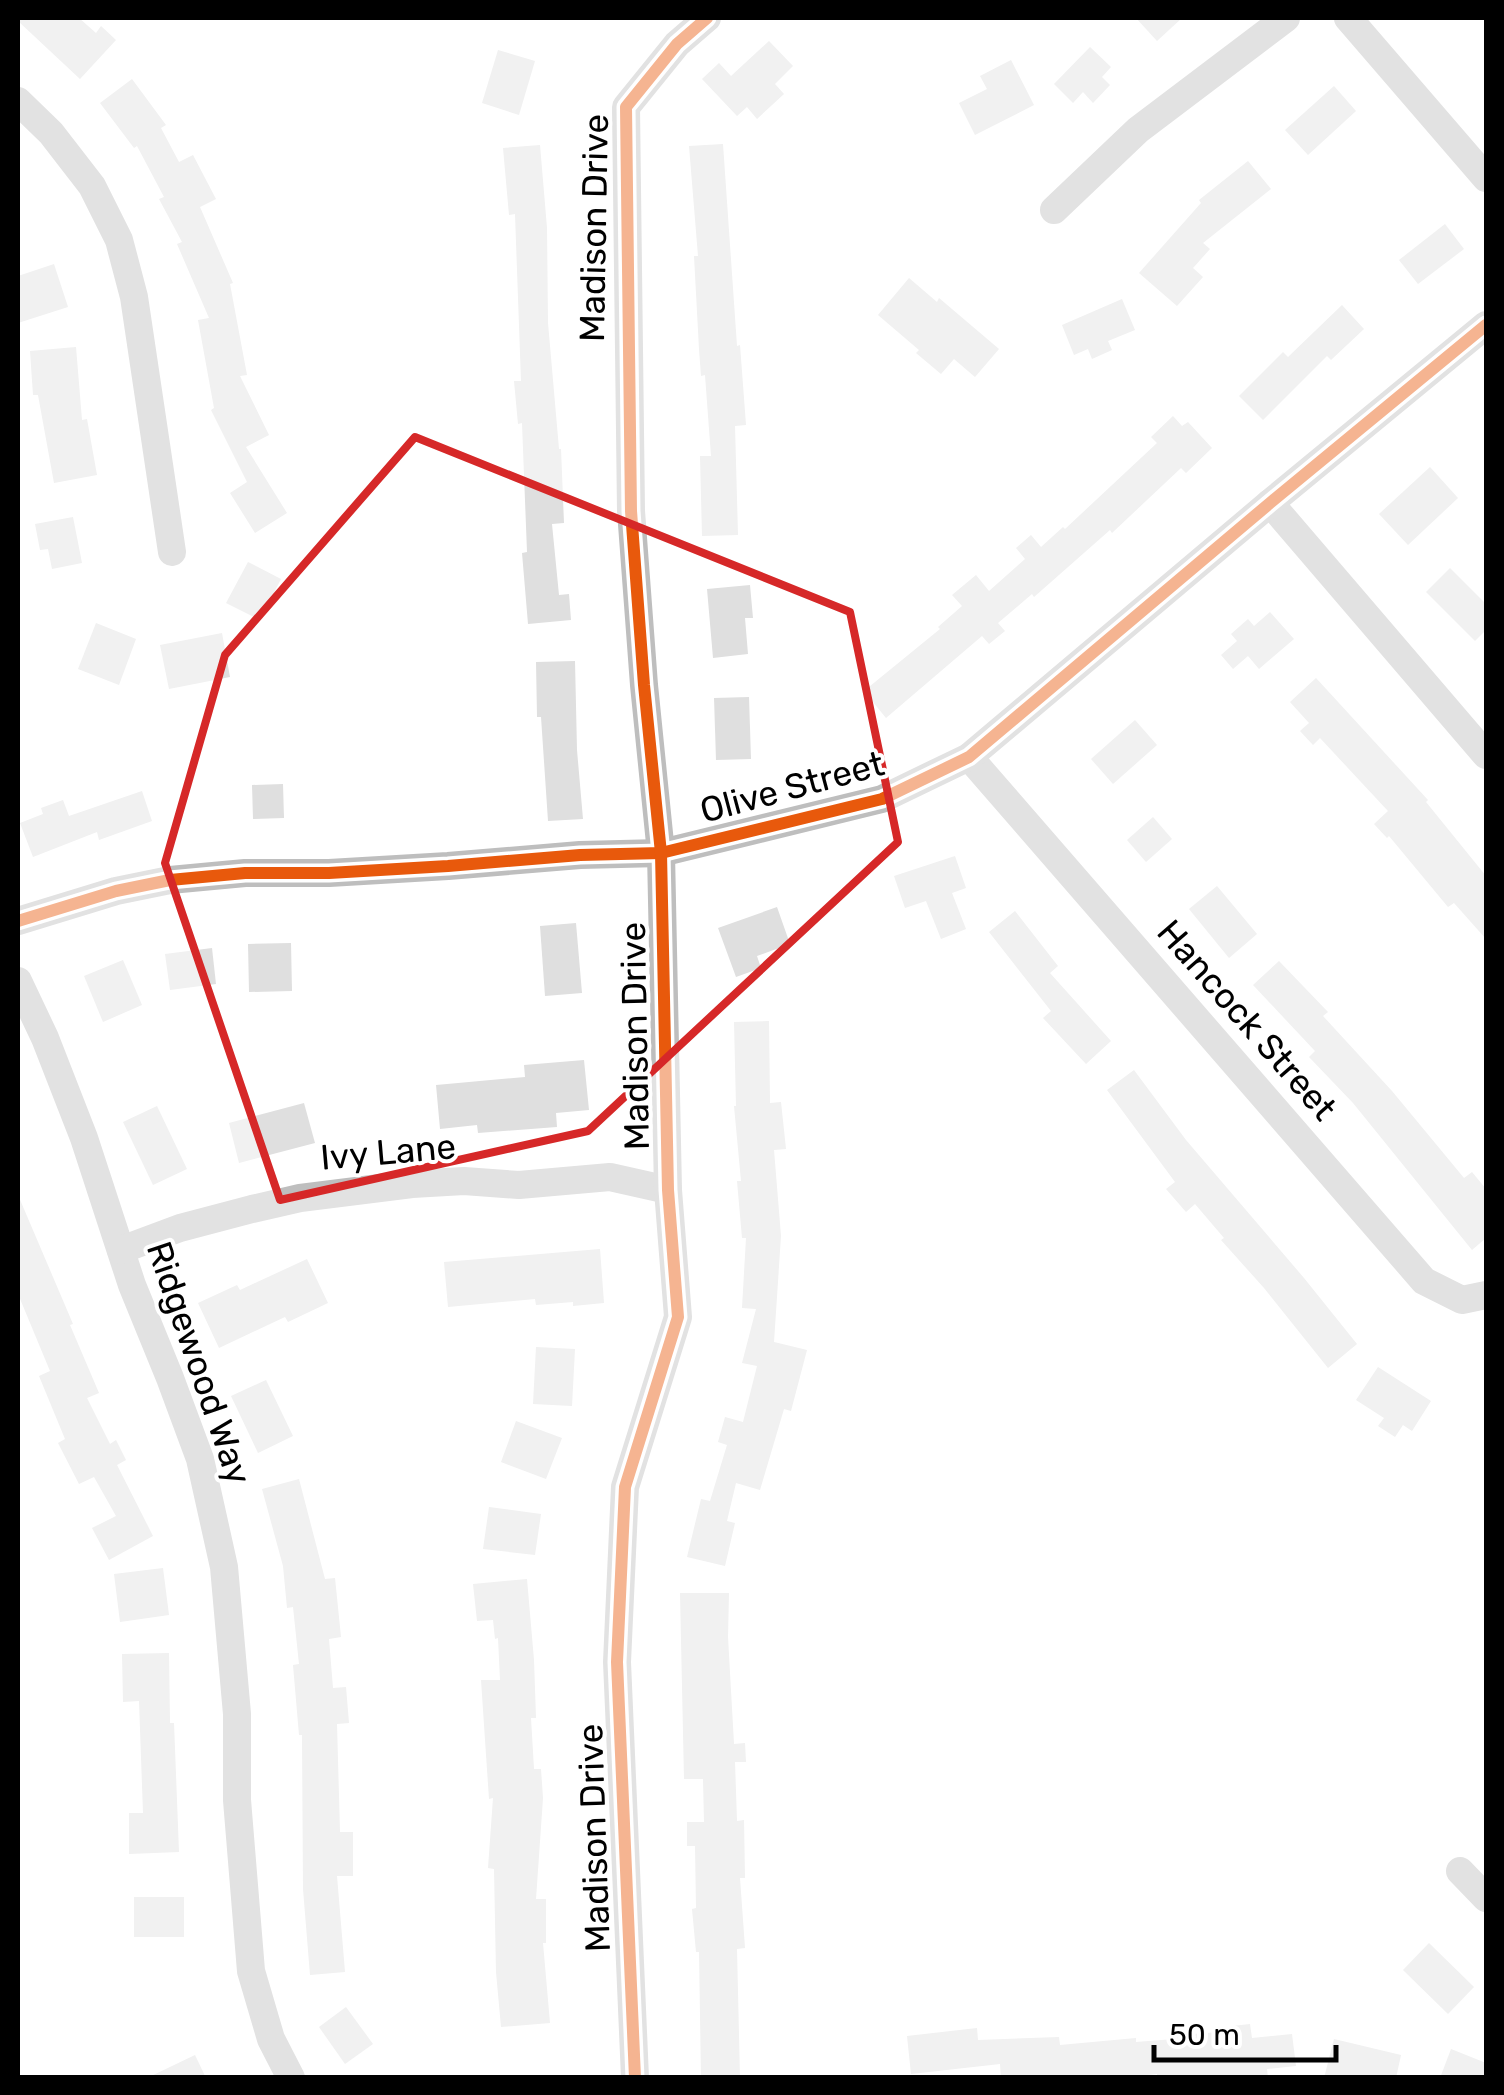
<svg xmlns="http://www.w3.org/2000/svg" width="1504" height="2095" viewBox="0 0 1504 2095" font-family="Rubik,sans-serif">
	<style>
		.building { fill: #dfdfdf }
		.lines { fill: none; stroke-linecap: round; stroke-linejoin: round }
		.minor { stroke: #bebebe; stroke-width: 28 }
		.cycleway-casing { stroke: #fff; stroke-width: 19 }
		.cycleway { stroke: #e8590c; stroke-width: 12 }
		.marked { fill: none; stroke: #d62828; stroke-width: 8; stroke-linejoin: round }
		.labels { text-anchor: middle; stroke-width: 8; stroke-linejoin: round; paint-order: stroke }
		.street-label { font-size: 35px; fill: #000; stroke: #fff }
	</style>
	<rect width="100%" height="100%" fill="#fff"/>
	<g class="building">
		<polygon points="18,18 79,18 96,33 101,26 116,40 80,79 18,21"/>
		<polygon points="1136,18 1182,18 1157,41"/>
		<polygon points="769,41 793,66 775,84 784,94 757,119 747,107 737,116 702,79 719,63 731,76"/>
		<polygon points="1090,47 1111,67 1102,77 1110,85 1093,103 1083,92 1073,103 1054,84"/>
		<polygon points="498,50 535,61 519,115 482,103"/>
		<polygon points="1011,60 1034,105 975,135 959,103 987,89 980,76"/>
		<polygon points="132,79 166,125 161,128 179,162 193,155 216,199 200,207 233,283 230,284 247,375 240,376 269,435 246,447 287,513 255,533 230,493 247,482 211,410 214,408 198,320 209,318 177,244 182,242 159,199 164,197 137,146 134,148 100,103"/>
		<polygon points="1334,86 1356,111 1308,155 1285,130"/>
		<polygon points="723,144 737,346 740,345 746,425 735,426 738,535 702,536 700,456 711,456 705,375 701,376 699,349 694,256 698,256 689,146"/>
		<polygon points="540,145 547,228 548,323 559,449 561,449 564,523 552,524 559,595 569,594 571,620 528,624 522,553 527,552 522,423 518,424 514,381 521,381 515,214 509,215 503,148"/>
		<polygon points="1248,161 1271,189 1203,243 1210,249 1193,268 1203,277 1177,306 1139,273 1201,203 1199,200"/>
		<polygon points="1445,224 1464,249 1418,284 1399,260"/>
		<polygon points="54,264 68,307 18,323 18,276"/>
		<polygon points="909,278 937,302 939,298 999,349 975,377 954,359 941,374 916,353 919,350 878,315"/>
		<polygon points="1122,299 1135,330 1108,341 1112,350 1092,359 1088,349 1074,355 1062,325"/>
		<polygon points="1342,305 1364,329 1331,360 1327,356 1263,420 1239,396 1283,352 1288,357"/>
		<polygon points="76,347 82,420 87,419 97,475 54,483 38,395 33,395 30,351"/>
		<polygon points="1173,416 1182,426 1188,422 1212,448 1186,473 1181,468 1112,533 1110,530 1034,597 1032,594 998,623 1005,631 989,644 982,636 886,718 864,691 940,629 938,627 962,606 952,595 976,575 989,591 1025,559 1016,548 1031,535 1041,547 1063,527 1065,529 1157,443 1151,437"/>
		<polygon points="1430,467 1458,498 1408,545 1379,514"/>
		<polygon points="73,517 82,563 52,569 48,549 40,550 35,524"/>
		<polygon points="248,562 281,579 260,620 226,603"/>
		<polygon points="1450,568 1486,604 1486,630 1475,641 1426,592"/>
		<polygon points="750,585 753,618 745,618 748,654 713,658 707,589"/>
		<polygon points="1270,612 1294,639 1259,669 1248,656 1233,669 1221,655 1237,641 1231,634 1248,619 1254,626"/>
		<polygon points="96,623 136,639 119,685 78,669"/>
		<polygon points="222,633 230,677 169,689 160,645"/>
		<polygon points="575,661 577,750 583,819 548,821 541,717 537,717 536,662"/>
		<polygon points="1316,678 1428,800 1426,802 1486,876 1486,939 1454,903 1448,907 1389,836 1387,838 1374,824 1388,811 1320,738 1313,745 1300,731 1309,723 1290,702"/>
		<polygon points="749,697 751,759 716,760 714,698"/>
		<polygon points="1135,720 1157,745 1113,784 1091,759"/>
		<polygon points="283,784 284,818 253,819 252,785"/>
		<polygon points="142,791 152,821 99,840 97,832 33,857 20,823 43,814 41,808 63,800 69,816"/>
		<polygon points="1153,817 1172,839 1146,862 1127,840"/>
		<polygon points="955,856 966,888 952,893 966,929 941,939 926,901 905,908 894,876"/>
		<polygon points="1217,886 1257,934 1229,958 1189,909"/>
		<polygon points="777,907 790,944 757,956 761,968 736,977 718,928"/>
		<polygon points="1015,911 1058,966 1050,973 1111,1041 1086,1064 1043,1018 1051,1011 989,932"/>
		<polygon points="576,923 582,993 545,996 540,926"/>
		<polygon points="291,943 292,991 249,992 248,944"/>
		<polygon points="212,948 216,984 170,990 165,954"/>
		<polygon points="123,960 142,1005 103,1022 84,976"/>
		<polygon points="1279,961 1328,1012 1323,1016 1392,1091 1464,1178 1472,1172 1486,1189 1486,1238 1472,1250 1353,1103 1309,1057 1315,1051 1253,985"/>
		<polygon points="769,1021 770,1103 781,1102 786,1149 774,1150 781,1236 774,1342 807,1350 791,1411 784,1409 760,1490 736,1483 727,1521 735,1523 725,1566 687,1557 701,1499 710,1501 727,1445 718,1442 725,1417 743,1422 757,1366 742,1363 756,1309 742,1308 746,1238 742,1238 737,1181 741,1181 734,1106 736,1106 734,1022"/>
		<polygon points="584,1060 589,1110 556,1113 557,1127 478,1133 477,1125 440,1129 436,1085 525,1077 524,1065"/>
		<polygon points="1134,1070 1186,1140 1304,1278 1357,1344 1328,1368 1264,1288 1221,1240 1224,1238 1195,1204 1186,1212 1166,1189 1175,1182 1107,1090"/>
		<polygon points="304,1103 315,1143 239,1163 229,1123"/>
		<polygon points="157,1106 187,1169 153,1185 123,1122"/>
		<polygon points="18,1195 73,1324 70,1325 99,1393 87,1398 110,1444 116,1440 126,1460 117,1465 153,1536 109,1560 92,1528 116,1516 94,1477 79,1484 58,1443 65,1439 39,1376 50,1371 18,1294"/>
		<polygon points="600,1249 604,1303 573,1306 573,1302 536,1305 535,1299 448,1307 444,1262"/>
		<polygon points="307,1259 328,1303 288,1322 285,1317 219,1348 198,1303 237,1285 240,1290"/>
		<polygon points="536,1347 575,1349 572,1406 533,1404"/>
		<polygon points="1378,1367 1431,1401 1412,1431 1403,1425 1395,1437 1378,1426 1384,1418 1356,1400"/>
		<polygon points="266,1380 293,1436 258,1453 231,1396"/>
		<polygon points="516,1421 562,1438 546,1479 501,1462"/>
		<polygon points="299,1479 325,1579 335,1578 341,1637 329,1639 333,1688 346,1687 349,1723 337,1724 340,1832 353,1832 353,1876 337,1876 345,1972 310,1975 303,1889 302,1735 299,1735 293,1665 299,1664 293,1607 287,1608 283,1566 262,1489"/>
		<polygon points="489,1507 541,1514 535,1555 483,1549"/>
		<polygon points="163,1568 169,1615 120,1622 114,1574"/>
		<polygon points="527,1579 534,1660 536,1718 531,1718 534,1769 541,1769 543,1798 536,1899 546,1899 546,1943 543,1943 550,2023 501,2027 496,1972 494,1869 488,1868 493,1798 489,1799 481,1680 500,1680 498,1638 495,1639 493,1620 477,1621 473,1584"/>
		<polygon points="680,1593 729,1593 728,1637 734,1744 745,1743 746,1762 735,1762 737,1821 744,1820 745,1878 740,1878 745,1948 737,1949 740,2078 701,2078 699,1952 696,1952 692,1909 696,1908 695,1846 687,1846 687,1822 704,1822 703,1779 684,1779"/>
		<polygon points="169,1653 170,1723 174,1723 179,1852 129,1854 129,1813 143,1813 139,1701 123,1702 122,1654"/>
		<rect x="134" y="1897" width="50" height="40"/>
		<polygon points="1429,1943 1474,1987 1448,2014 1403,1970"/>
		<polygon points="346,2007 373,2044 345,2064 319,2027"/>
		<polygon points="1193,2023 1193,2034 1232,2031 1232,2026 1250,2024 1252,2038 1292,2034 1296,2066 1267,2069 1268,2078 1157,2078 1157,2074 1119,2078 1079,2078 1079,2076 1001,2078 1000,2064 911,2074 907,2036 977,2028 978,2040 1059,2037 1060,2045 1136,2038 1136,2042 1174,2039 1173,2025"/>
		<polygon points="1334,2039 1401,2055 1396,2078 1324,2078"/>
		<polygon points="1451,2049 1486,2063 1486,2078 1440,2078"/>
		<polygon points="195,2055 206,2078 147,2078"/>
	</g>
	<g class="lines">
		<g class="minor">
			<polyline points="1348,18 1486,178"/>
			<polyline points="18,101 51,133 92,186 119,240 134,297 172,552"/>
			<polyline points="1054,210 1138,130 1286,18"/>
			<polyline points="1270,503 1486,755"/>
			<polyline points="969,757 1424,1281 1462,1300 1486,1295"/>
			<polyline points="18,921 116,891 170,880 245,873 329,873 448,866 580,855 661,853 882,799 969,757 1270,503 1486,325"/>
			<polyline points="18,981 45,1038 84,1138 132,1285 170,1378 200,1459 224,1567 237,1714 237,1800 251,1971 271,2039 291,2078"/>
			<polyline points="121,1250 180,1228 252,1209 300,1198 412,1184 464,1181 519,1185 610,1177 668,1190"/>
			<polyline points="1460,1871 1486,1898"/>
			<polyline points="635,2078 617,1662 625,1487 678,1317 668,1190 661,853 644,685 631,511 626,107 677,44 707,18"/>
		</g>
		<defs>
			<g id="cycleway">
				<polyline points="18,921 116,891 170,880 245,873 329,873 448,866 580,855 661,853 882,799 969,757 1270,503 1486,325"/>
				<polyline points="635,2078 617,1662 625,1487 678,1317 668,1190 661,853 644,685 631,511 626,107 677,44 707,18"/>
			</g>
		</defs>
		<use href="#cycleway" class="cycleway-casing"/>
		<use href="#cycleway" class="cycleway"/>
	</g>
	<path d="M0 0H1504V2095H0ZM415 437 850 612 898 842 588 1131 280 1200 165 863 225 655Z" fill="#fff" fill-opacity=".55" fill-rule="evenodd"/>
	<path class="marked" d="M415 437 850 612 898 842 588 1131 280 1200 165 863 225 655Z"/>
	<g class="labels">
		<g class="street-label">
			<text transform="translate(594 228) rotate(-89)" y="12">Madison Drive</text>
			<text transform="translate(792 787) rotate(-15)" y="12">Olive Street</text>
			<text transform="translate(1247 1020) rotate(49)" y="12">Hancock Street</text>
			<text transform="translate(635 1036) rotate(-91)" y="12">Madison Drive</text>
			<text transform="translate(388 1152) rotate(-5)" y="12">Ivy Lane</text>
			<text transform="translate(199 1363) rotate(71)" y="12">Ridgewood Way</text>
			<text transform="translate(594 1838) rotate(-92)" y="12">Madison Drive</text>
		</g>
	</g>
	<rect width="1504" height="2095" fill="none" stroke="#000000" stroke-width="40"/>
	<path d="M1154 2045v15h182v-15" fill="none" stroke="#000000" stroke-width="5"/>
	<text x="1169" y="2045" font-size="30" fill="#000000" stroke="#ffffff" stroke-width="8" paint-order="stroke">50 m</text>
</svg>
